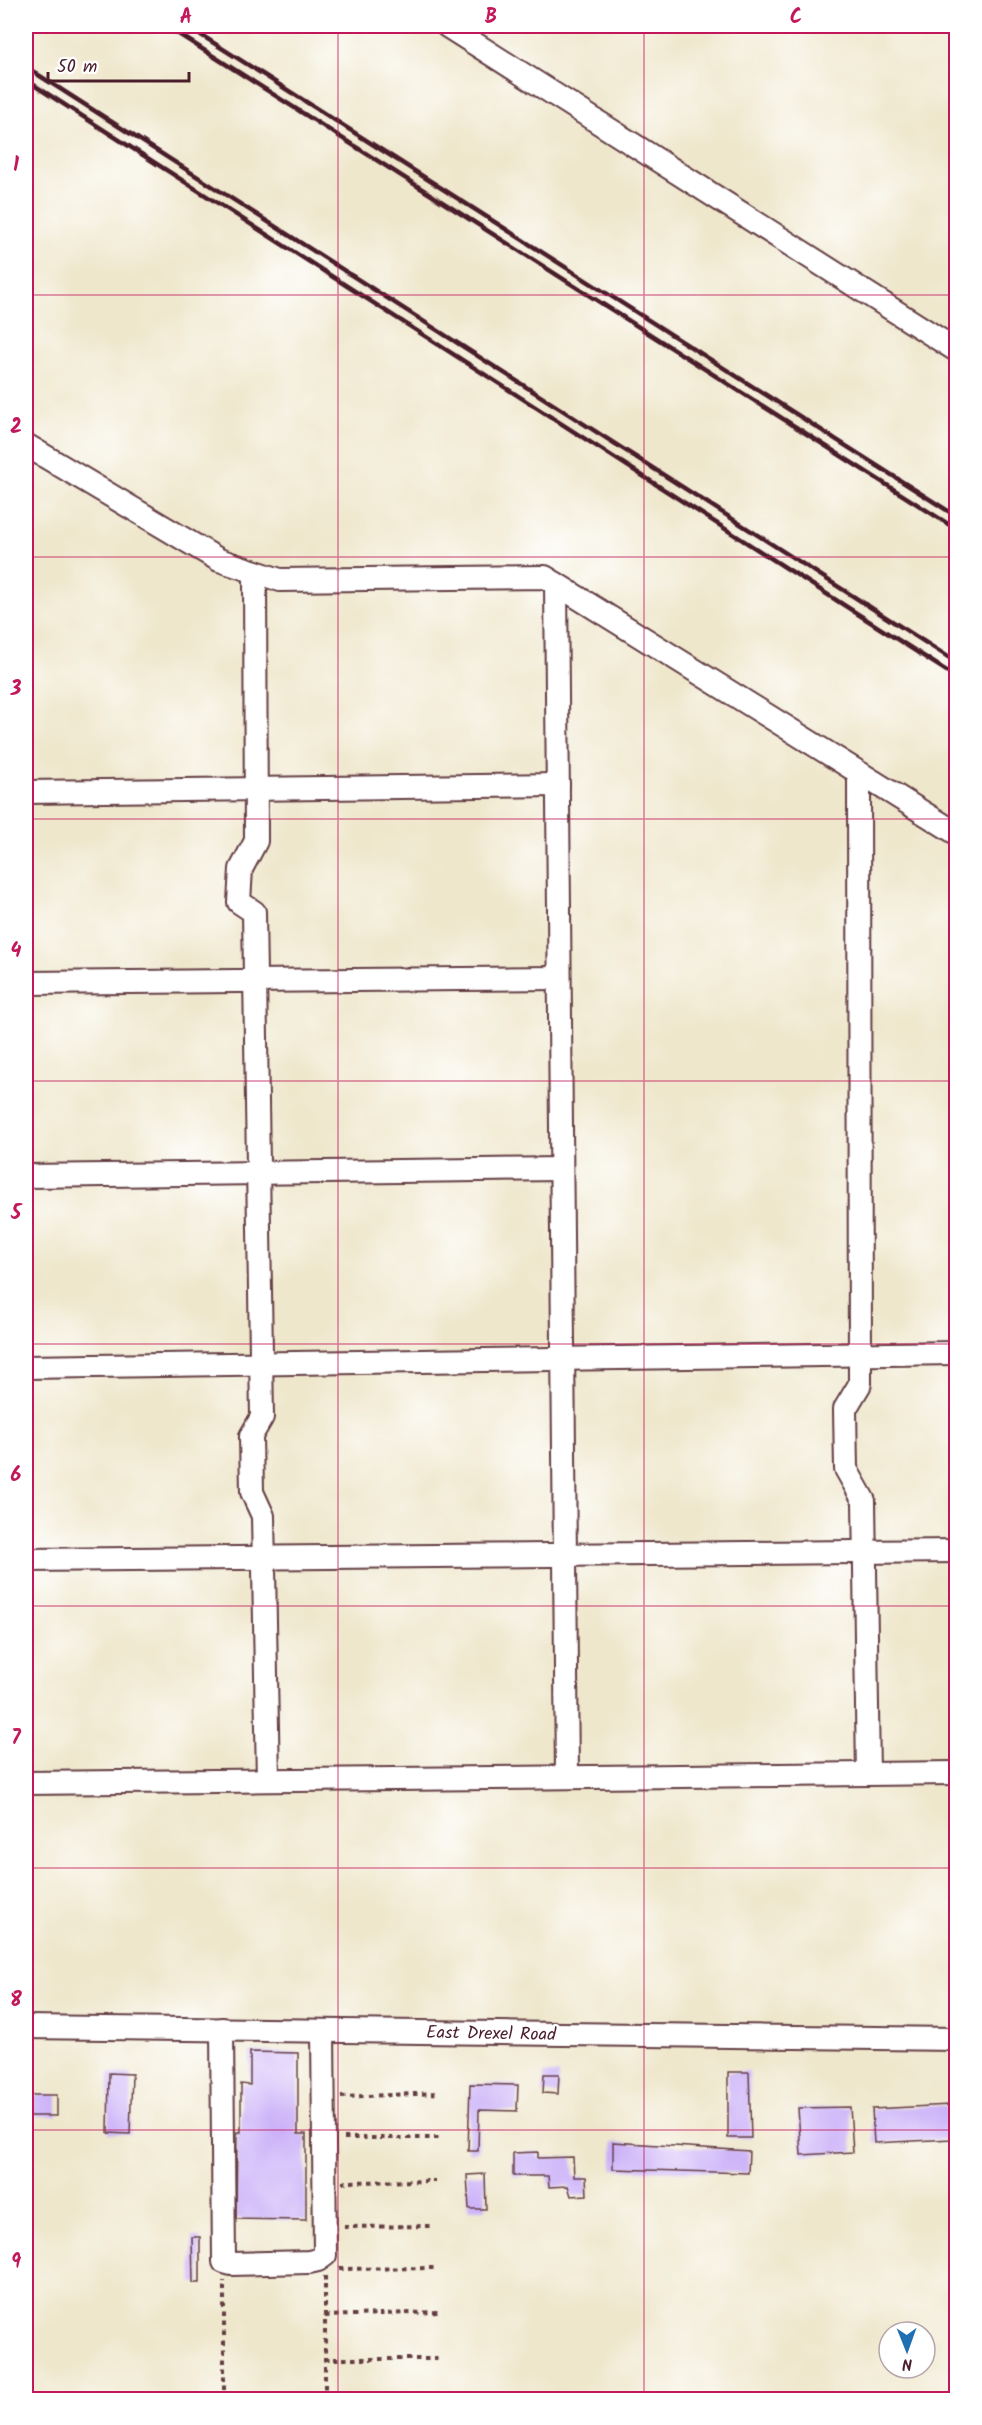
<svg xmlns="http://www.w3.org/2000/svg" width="982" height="2425" viewBox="0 0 982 2425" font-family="Kalam,sans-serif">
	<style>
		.building { fill: #cbb0f8 }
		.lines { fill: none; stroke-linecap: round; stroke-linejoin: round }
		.minor-casing { stroke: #633d43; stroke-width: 26 }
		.path { stroke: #633d43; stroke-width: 4; stroke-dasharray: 4.5 4.5; stroke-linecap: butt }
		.minor { stroke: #fff; stroke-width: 22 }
		.rail { stroke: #4a1f2b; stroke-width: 4.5 }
		.grid { fill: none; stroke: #c2185b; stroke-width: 1.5; stroke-opacity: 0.55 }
		.labels { text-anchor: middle; stroke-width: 4.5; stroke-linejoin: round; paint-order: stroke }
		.street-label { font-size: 18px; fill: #4a1f2b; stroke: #fff }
		.neatline { fill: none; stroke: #c2185b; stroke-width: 2 }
		.grid-label { font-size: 20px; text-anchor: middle; font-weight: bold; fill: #c2185b }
	</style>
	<rect width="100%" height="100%" fill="#fff"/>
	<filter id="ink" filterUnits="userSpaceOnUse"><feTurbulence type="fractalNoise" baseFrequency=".0167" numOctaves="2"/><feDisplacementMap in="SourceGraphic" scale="12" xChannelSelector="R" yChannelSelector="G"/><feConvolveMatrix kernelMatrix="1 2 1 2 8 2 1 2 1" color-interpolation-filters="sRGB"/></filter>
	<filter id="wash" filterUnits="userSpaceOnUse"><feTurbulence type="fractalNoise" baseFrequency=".008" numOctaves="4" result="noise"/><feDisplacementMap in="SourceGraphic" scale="24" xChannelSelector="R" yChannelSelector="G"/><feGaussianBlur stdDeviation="1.35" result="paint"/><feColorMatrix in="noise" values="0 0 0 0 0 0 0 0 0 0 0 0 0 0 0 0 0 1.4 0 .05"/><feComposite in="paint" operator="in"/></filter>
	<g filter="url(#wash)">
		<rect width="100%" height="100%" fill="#efe7cc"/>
		<g id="blocks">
			<g class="building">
				<polygon points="250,2052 298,2053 298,2134 306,2134 306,2220 236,2219 237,2132 241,2132 241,2084 250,2085"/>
				<polygon points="728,2072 749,2072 751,2138 728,2138"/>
				<polygon points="109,2073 132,2074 130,2134 108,2133"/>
				<polygon points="544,2074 559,2074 558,2094 543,2093"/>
				<polygon points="470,2084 518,2085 517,2111 479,2110 478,2151 468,2151"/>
				<rect x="26" y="2095" width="31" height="21"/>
				<polygon points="950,2105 952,2139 874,2143 872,2109"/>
				<polygon points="850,2107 853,2152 801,2155 798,2108"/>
				<polygon points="613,2142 749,2151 748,2173 613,2169"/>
				<polygon points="538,2152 538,2158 573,2157 574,2177 586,2177 587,2195 571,2196 568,2186 549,2187 548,2176 513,2176 513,2153"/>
				<polygon points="485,2174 486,2209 469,2209 467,2175"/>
				<polygon points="192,2237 200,2237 200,2283 193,2283"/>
			</g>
		</g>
	</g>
	<g filter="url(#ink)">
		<use href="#blocks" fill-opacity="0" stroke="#633d43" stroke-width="1.5"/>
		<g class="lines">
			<defs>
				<g id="minor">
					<polyline points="447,26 956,350"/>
					<polyline points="26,445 219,560 280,580 545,577 956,833"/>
					<polyline points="255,572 256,841 241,869 239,902 254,912 262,1417 251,1436 252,1492 263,1516 268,1780"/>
					<polyline points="556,584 567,1777"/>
					<polyline points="859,773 860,1384 845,1409 846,1469 864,1501 868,1774"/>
					<polyline points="26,792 558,785"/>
					<polyline points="26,983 559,978"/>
					<polyline points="26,1176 561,1169"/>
					<polyline points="26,1367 956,1353"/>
					<polyline points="26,1560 956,1551"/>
					<polyline points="26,1783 956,1773"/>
					<polyline points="26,2027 956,2039"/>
					<polyline points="222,2029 224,2262 231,2264 309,2262 318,2260 325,2255 323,2031"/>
				</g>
			</defs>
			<use href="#minor" class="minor-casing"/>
			<g class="path">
				<polyline points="341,2097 439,2093"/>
				<polyline points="344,2138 439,2138"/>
				<polyline points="342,2182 435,2181"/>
				<polyline points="344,2227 430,2226"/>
				<polyline points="339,2269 434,2268"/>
				<polyline points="325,2276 325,2398"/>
				<polyline points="325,2316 439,2312"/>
				<polyline points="325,2359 441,2359"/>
				<polyline points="224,2398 436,2398"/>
				<polyline points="224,2399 224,2281"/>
			</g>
			<use href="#minor" class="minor"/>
			<g class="rail">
				<polyline points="166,26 956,529"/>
				<polyline points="187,26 956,516"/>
				<polyline points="26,67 956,662"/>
				<polyline points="26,80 956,677"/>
			</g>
		</g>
	</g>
	<path class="grid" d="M338 26V2400M644 26V2400M26 295H956M26 557H956M26 819H956M26 1081H956M26 1344H956M26 1606H956M26 1868H956M26 2130H956"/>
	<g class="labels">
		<g class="street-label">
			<text transform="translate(491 2033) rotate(1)" y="6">East Drexel Road</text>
		</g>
	</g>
	<rect width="982" height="2425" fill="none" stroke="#fff" stroke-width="66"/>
	<g transform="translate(907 2350) rotate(179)"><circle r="28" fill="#ffffff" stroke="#b7a5aa" stroke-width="1.5"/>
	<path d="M0-4.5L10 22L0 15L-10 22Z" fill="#1f6fb2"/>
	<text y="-9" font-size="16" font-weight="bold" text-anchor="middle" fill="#4a1f2b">N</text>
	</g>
	<path d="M48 72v9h141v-9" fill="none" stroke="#4a1f2b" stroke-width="3"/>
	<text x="57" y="72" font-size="18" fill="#4a1f2b" stroke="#ffffff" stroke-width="4.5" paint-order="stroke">50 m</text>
	<rect x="33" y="33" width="916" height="2359" class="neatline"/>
	<g class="grid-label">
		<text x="186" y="23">A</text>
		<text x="491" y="23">B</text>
		<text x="796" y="23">C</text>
		<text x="16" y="171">1</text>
		<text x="16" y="433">2</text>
		<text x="16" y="695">3</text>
		<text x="16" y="957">4</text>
		<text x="16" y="1219">5</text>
		<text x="16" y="1481">6</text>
		<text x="16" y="1744">7</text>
		<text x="16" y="2006">8</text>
		<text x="16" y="2268">9</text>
	</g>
</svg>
